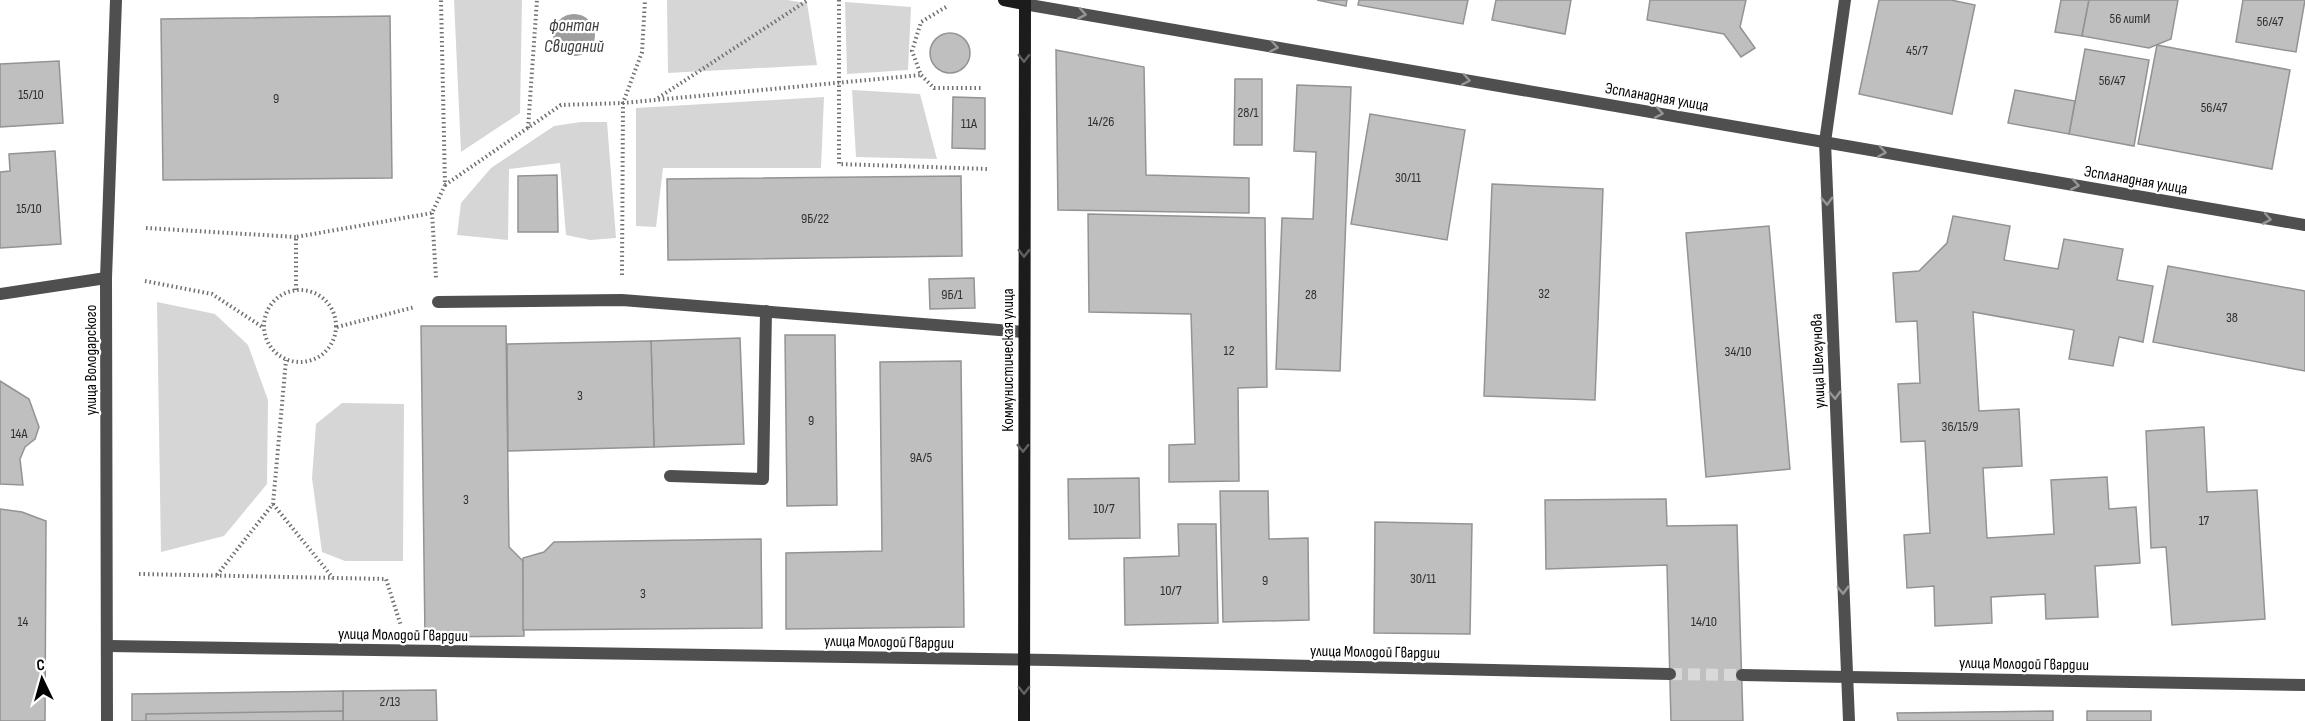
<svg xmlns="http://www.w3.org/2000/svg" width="2305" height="721" viewBox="0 0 2305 721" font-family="'Sofia Sans Condensed',sans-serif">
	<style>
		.green { fill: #d6d6d6 }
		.water { fill: #9d9d9d }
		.building { fill: #bfbfbf; stroke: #939393; stroke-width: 1.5 }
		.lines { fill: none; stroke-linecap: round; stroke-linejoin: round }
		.street-tunnel { stroke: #d9d9d9; stroke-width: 12; stroke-dasharray: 12 6; stroke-linecap: butt }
		.path { stroke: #717171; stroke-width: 4; stroke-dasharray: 1.5 3; stroke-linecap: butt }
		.lane { stroke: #4f4f4f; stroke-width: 12 }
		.street { stroke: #4f4f4f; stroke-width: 12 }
		.secondary { stroke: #1c1c1c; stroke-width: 12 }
		.oneway { stroke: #959595 }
		.oneway2 { stroke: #606060 }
		.labels { text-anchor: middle; stroke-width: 4.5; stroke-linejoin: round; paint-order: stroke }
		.number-label { font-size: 14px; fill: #303030 }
		.street-label { font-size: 16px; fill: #000; stroke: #fff }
		.water-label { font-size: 18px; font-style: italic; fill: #3e3e3e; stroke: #fff }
	</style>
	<rect width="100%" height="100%" fill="#fff"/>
	<g class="green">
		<polygon points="454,0 522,0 520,113 461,152"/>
		<polygon points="667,0 787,0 807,3 817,65 668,73"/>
		<polygon points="845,2 911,7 908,70 847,74"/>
		<polygon points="852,90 920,94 937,159 856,157"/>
		<polygon points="824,97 821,168 663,168 656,227 636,226 636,108"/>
		<polygon points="581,122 607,122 616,238 590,240 566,235 560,163 509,169 508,240 457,235 461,203 491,168 554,126"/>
		<polygon points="157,302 215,314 248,345 268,400 267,484 224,536 161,552"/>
		<polygon points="342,403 404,404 403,561 345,561 322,552 312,478 316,424"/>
	</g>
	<circle class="water" cx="574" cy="35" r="21"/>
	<g class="building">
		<polygon points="1317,0 1347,0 1346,6"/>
		<polygon points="1359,0 1468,0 1463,24 1358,5"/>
		<polygon points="1496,0 1571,0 1565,34 1492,20"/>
		<polygon points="1650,0 1746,0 1740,27 1755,48 1741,57 1724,34 1647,20"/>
		<polygon points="1879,0 1951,0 1975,5 1952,114 1859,94"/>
		<polygon points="2061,0 2089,0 2082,36 2055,32"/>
		<polygon points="2089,0 2178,0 2171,39 2149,48 2082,36"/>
		<polygon points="2243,0 2305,0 2296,52 2236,42"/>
		<polygon points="390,16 392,178 163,180 161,19"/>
		<circle cx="950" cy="53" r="20"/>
		<polygon points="2157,45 2290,70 2272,169 2138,144"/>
		<polygon points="2085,49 2149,60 2134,146 2069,134"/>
		<polygon points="1056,50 1144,67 1146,175 1249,178 1249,213 1058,210"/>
		<polygon points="59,61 63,123 0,127 0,64"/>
		<polygon points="1235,79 1262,79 1262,145 1234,145"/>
		<polygon points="1297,85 1351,87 1340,371 1276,369 1282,218 1313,219 1316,152 1294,151"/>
		<polygon points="2015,90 2075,101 2069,134 2008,123"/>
		<polygon points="953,97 985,98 985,149 952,148"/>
		<polygon points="1370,114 1465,130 1447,240 1351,224"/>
		<polygon points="55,151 61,244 0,248 0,172 10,171 9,154"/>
		<polygon points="557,175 558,232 518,232 518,176"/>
		<polygon points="961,176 962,256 668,260 667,179"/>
		<polygon points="1492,184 1603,189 1595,400 1484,396"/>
		<polygon points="1088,214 1265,218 1267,387 1238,388 1239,481 1169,482 1169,445 1195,444 1191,314 1089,312"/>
		<polygon points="1953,216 2010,226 2004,260 2058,269 2064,239 2123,249 2117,280 2153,286 2143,342 2119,337 2113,366 2069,359 2074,330 1973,312 1979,411 2019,409 2022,466 1983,468 1987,538 2054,534 2051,480 2107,477 2109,509 2136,507 2140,563 2095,566 2098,617 2046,619 2045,594 1991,597 1992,623 1935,626 1934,586 1907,588 1904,535 1930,533 1925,441 1901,442 1898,384 1920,383 1917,321 1896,322 1893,273 1919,271 1947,243"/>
		<polygon points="1769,226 1790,469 1706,477 1686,233"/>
		<polygon points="2168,266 2305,291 2305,371 2153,342"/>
		<polygon points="974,278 975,308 930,309 929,279"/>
		<polygon points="421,326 506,326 509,547 523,561 524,636 425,637"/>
		<polygon points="785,335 835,335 837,505 787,506"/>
		<polygon points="740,338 744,444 654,447 651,341"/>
		<polygon points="651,341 654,447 508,451 507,344"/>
		<polygon points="961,361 964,627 786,629 786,553 882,551 880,362"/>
		<polygon points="0,381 29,399 39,427 35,439 25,447 20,459 23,485 0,484"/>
		<polygon points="2204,427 2207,492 2257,490 2265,619 2172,625 2166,547 2151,548 2146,431"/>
		<polygon points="1139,478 1140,538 1069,539 1068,479"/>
		<polygon points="1220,491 1268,491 1269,539 1308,538 1309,620 1223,622"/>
		<polygon points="1666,499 1667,526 1737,525 1743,721 1671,721 1667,565 1546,569 1545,500"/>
		<polygon points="0,509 22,512 46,521 45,721 0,721"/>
		<polygon points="1375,522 1472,524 1470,634 1374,633"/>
		<polygon points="1178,524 1216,524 1218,623 1125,625 1124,558 1179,556"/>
		<polygon points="761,539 762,628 523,630 523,558 544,552 554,542"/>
		<polygon points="436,690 437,721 343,721 343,691"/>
		<polygon points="343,691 343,721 132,721 132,694"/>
		<polygon points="343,711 343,721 146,721 146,714"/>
		<polygon points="2053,711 2053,721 1898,721 1897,713"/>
		<rect x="2087" y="711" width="64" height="10"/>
	</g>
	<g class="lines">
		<polyline class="street-tunnel" points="1670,674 1742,675"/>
		<g class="path">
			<polyline points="839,0 839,164 989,169"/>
			<polyline points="946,7 921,22 912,51 921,75 934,88 983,88"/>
			<polyline points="658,98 808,0"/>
			<polyline points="528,128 537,0"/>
			<polyline points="445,185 561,105 623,103 921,75"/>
			<polyline points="432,213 436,278"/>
			<polyline points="146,228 296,237"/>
			<polyline points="622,275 623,103 642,52 645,0"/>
			<polyline points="145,281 212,294 264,328"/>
			<circle cx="300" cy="326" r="36"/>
			<polyline points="296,290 296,237 432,213 445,185 441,0"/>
			<polyline points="337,327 415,307"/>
			<polyline points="273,504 333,578"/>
			<polyline points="139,574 386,579 401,626"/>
			<polyline points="217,575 273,504 286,360"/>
		</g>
		<g class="lane">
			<polyline points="438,302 622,300 1024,332"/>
			<polyline points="670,476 763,479 766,311"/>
		</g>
		<g class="street">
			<polyline points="1845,0 1825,142 1849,721"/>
			<polyline points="1024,4 2305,225"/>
			<polyline points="0,294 106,278"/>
			<polyline points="108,646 1051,660 1670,674"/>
			<polyline points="1742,675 2305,685"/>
			<polyline points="107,721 106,278 116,0"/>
		</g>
		<g class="secondary">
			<polyline points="1004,0 1024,4"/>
			<polyline points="1024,721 1025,0"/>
		</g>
	</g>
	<defs><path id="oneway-chevron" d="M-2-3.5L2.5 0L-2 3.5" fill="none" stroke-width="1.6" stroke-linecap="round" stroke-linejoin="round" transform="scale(1.5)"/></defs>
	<g class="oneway">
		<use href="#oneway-chevron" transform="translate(1082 14) rotate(10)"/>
		<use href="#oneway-chevron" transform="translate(1274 47) rotate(10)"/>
		<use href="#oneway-chevron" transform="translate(1466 80) rotate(10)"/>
		<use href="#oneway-chevron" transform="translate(1659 113) rotate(10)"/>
		<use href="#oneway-chevron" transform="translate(1882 152) rotate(10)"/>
		<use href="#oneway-chevron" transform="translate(2075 185) rotate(10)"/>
		<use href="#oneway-chevron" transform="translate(1827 201) rotate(88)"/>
		<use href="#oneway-chevron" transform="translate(2267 219) rotate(10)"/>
		<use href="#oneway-chevron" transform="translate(1835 395) rotate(88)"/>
		<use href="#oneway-chevron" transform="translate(1843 590) rotate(88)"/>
	</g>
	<g class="oneway2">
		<use href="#oneway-chevron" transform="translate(1024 58) rotate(90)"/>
		<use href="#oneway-chevron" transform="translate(1024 253) rotate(90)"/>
		<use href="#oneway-chevron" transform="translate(1023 448) rotate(90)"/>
		<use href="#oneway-chevron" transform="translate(1024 690) rotate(89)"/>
	</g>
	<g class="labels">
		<g class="number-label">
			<text x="2130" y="23">56 литИ</text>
			<text x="2270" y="26">56/47</text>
			<text x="1917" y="55">45/7</text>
			<text x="2112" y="85">56/47</text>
			<text x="31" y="99">15/10</text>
			<text x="276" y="103">9</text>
			<text x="2214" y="112">56/47</text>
			<text x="1248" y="117">28/1</text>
			<text x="1101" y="126">14/26</text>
			<text x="969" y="128">11А</text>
			<text x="1408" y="182">30/11</text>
			<text x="29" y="213">15/10</text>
			<text x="815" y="223">9Б/22</text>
			<text x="1544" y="298">32</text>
			<text x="952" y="299">9Б/1</text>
			<text x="1311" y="299">28</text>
			<text x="2232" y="322">38</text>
			<text x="1229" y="355">12</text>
			<text x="1738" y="356">34/10</text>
			<text x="580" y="400">3</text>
			<text x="811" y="425">9</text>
			<text x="1960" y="431">36/15/9</text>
			<text x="19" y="438">14А</text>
			<text x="921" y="462">9А/5</text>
			<text x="466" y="504">3</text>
			<text x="1104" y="513">10/7</text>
			<text x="2204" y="525">17</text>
			<text x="1423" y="583">30/11</text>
			<text x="1265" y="585">9</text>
			<text x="1171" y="595">10/7</text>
			<text x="643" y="598">3</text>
			<text x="23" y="626">14</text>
			<text x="1704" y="626">14/10</text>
			<text x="390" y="706">2/13</text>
		</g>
		<g class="street-label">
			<text transform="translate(1657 96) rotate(10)" y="6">Эспланадная улица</text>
			<text transform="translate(2136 179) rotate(10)" y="6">Эспланадная улица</text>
			<text transform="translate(90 360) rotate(-90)" y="6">улица Володарского</text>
			<text transform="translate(1007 360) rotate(-90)" y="6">Коммунистическая улица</text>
			<text transform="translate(1817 361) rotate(-92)" y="6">улица Шелгунова</text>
			<text transform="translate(403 634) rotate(1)" y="6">улица Молодой Гвардии</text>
			<text transform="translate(889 641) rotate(1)" y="6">улица Молодой Гвардии</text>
			<text transform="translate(1375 651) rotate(1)" y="6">улица Молодой Гвардии</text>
			<text transform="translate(2024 663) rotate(1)" y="6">улица Молодой Гвардии</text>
		</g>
		<g class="water-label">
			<text x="574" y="31">фонтан<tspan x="574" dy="21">Свиданий</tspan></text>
		</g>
	</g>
	<g transform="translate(42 679) rotate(355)" stroke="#ffffff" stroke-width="4.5" paint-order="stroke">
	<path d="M0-4.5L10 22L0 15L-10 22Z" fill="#000000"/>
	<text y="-9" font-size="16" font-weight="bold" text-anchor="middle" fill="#000000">С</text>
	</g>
</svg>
